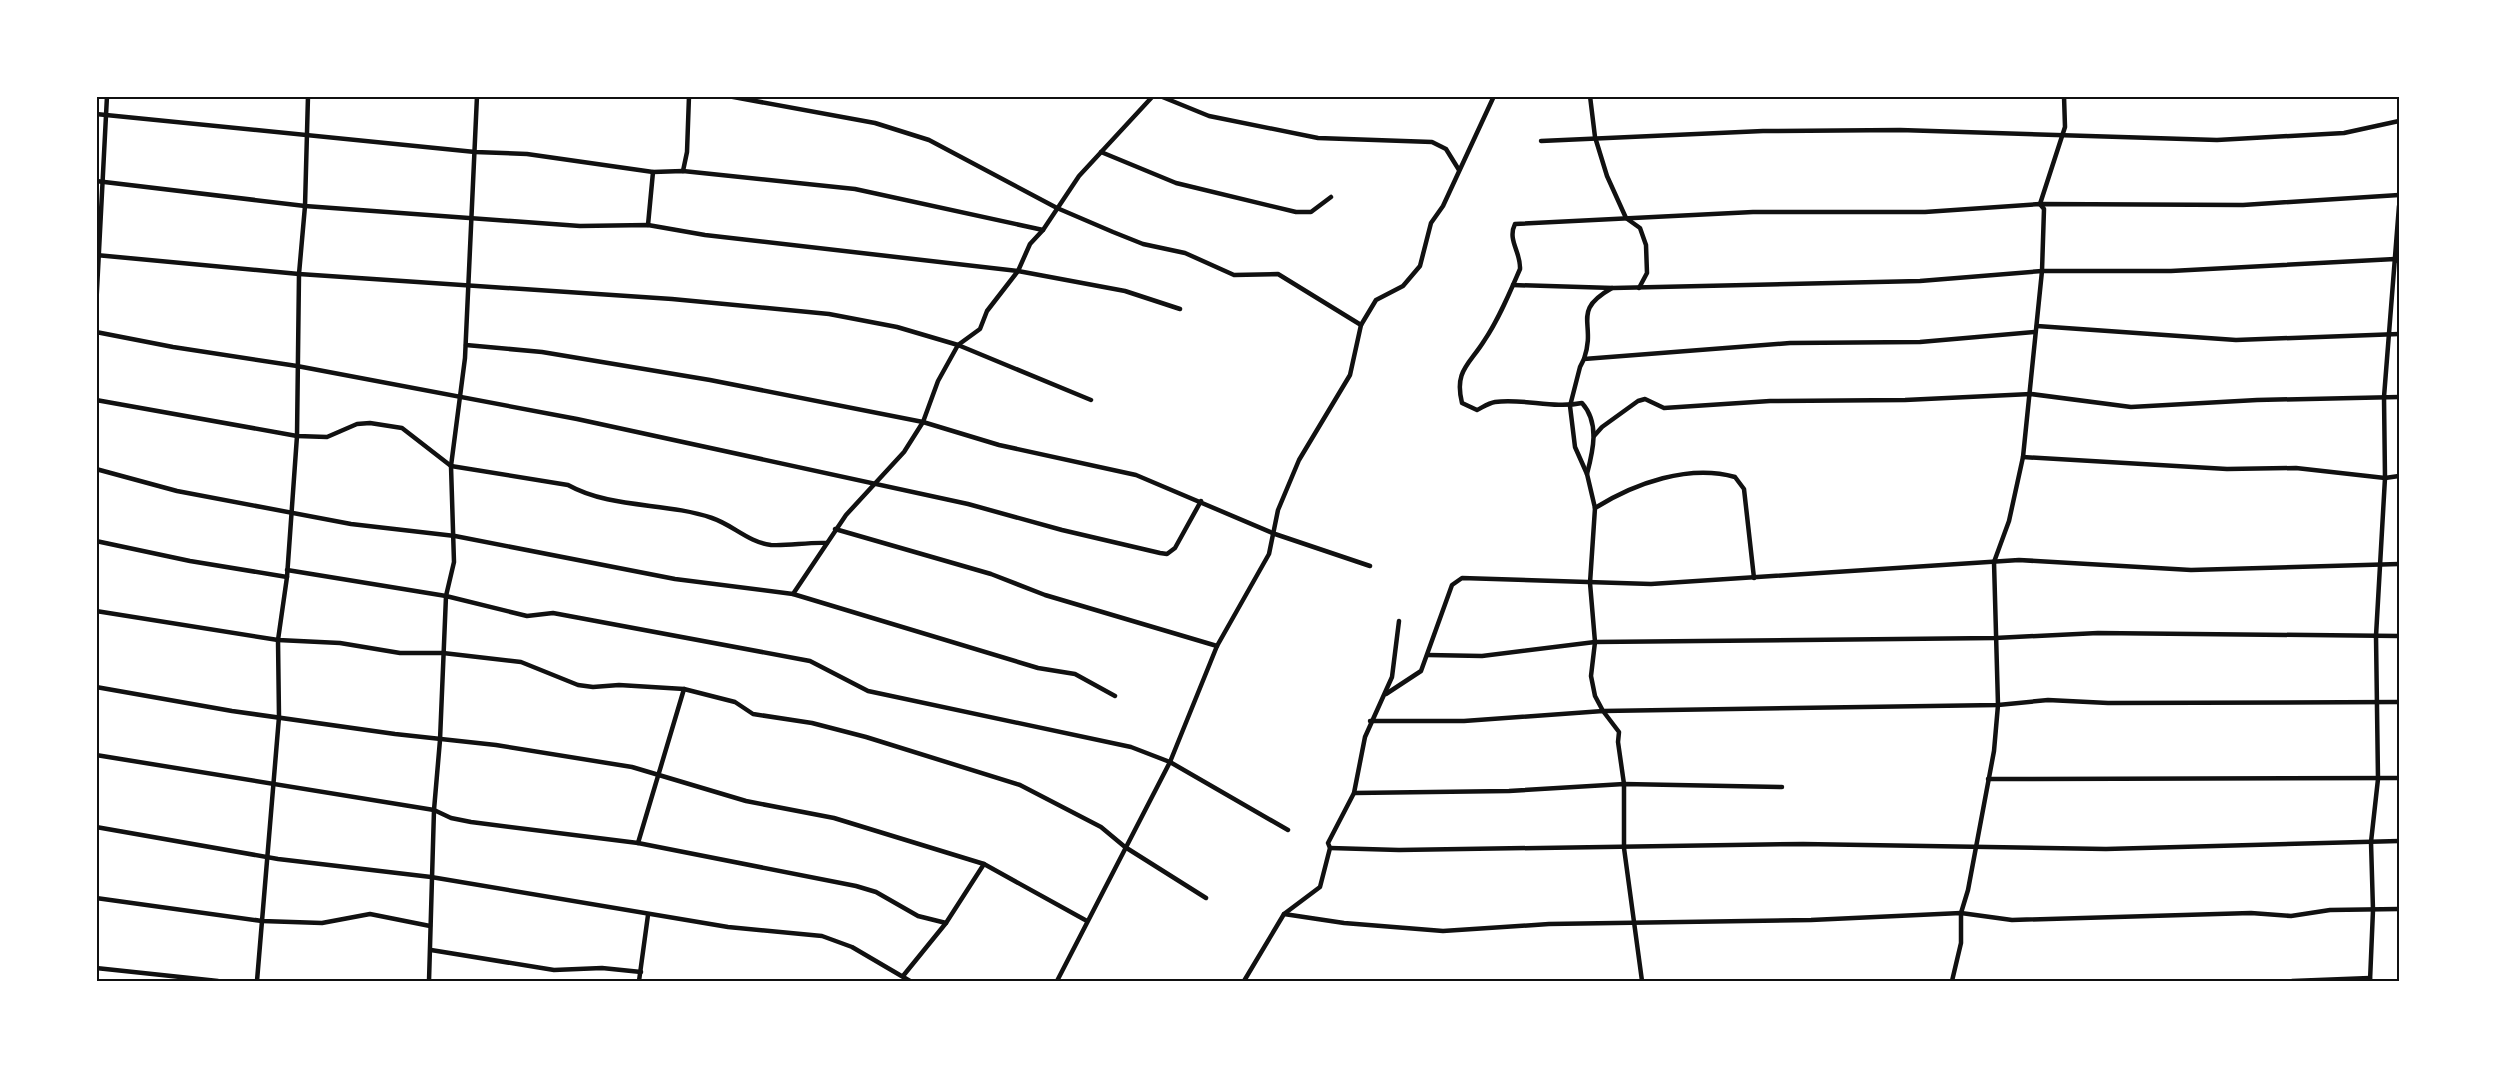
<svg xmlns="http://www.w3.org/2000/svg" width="2495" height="1077" viewBox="0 0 2495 1077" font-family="'Asap Condensed',sans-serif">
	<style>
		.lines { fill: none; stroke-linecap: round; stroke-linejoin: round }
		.minor { stroke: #111; stroke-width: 4.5 }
		.neatline { fill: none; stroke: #111; stroke-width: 2 }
	</style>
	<rect width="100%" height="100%" fill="#fff"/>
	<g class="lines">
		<g class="minor">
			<polyline points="728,96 875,123 929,140 1057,208 1113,232 1143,244 1185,253 1234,275 1278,274 1361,325"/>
			<polyline points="1160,96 1209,116 1318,138 1432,142 1446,149 1459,170"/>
			<polyline points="1590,96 1595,137 1607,176 1626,218 1640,228 1646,245 1647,273 1639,288"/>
			<polyline points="96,114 475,152 527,154 653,172 683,171 855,189 1043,230"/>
			<polyline points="1541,141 1763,131 1900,130 2217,140 2344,133 2399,121"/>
			<polyline points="1101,152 1176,183 1296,212 1311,212 1331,197"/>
			<polyline points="683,171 687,152 689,96"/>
			<polyline points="96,181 305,206 580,226 648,225 705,235 1018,271 1125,291 1180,309"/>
			<polyline points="648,225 653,172"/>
			<polyline points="96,255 299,274 672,299 829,314 897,327 958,345 1091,400"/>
			<polyline points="1513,285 1613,288 1920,281 2042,271 2171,271 2395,259 2399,262"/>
			<polyline points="96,309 107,96"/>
			<polyline points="2037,326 2236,340 2399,334"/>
			<polyline points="96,332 173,347 297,366 577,419 968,504 1062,530 1160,553 1167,554 1175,548 1201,501"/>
			<polyline points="2035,332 1920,342 1790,343 1584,359 1580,367 1570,406 1575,447 1587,474 1595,508 1590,583 1595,642 1591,676 1595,696 1603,711 1998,705 2048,700 2108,703 2399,702"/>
			<polyline points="466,345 542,352 710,380 923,422 999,445 1136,475 1275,534 1370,566"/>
			<path d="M1584 359C1597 322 1570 312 1612 288"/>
			<path d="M96 400 297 436 327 437 357 424 370 423 402 428 451 466 568 485C611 509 666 502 712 518 733 525 748 542 771 545 789 546 808 542 827 543"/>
			<polyline points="1594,436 1602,427 1638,401 1645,399 1664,408 1770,401 1905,400 2031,394 2131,407 2257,400 2399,397"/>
			<polyline points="2023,457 2227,469 2296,468 2385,478 2399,476"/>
			<polyline points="96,469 177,491 351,524 455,536 675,579 793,594 1038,668 1075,674 1115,696"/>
			<path d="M1587 474C1593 451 1600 423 1582 403 1553 409 1524 398 1495 402 1489 403 1483 407 1477 410L1462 403C1454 371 1469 365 1484 341 1499 319 1510 292 1520 269 1521 252 1507 240 1515 224L1753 212H1925L2040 204 2243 205 2399 195"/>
			<path d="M1595 508C1635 483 1689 464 1735 477L1744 489 1754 578"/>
			<polyline points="835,529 991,574 1045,595 1217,646"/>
			<polyline points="96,541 190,561 287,577"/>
			<polyline points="287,570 446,596 527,616 553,613 810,661 868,691 1131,747 1170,762 1288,830"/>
			<polyline points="793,594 846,515 904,452 923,422 938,381 958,345 980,329 987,311 1018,271 1030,244 1043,230 1079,176 1153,96"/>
			<polyline points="96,611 278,640 340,643 400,653 443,653 521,662 578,685 593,687 619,685 684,689 735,702 753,714 812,723 866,737 1020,785 1101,827 1125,847 1206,898"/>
			<polyline points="1428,655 1482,656 1595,642 1995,638 2098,633 2399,636"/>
			<polyline points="96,687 232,711 395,734 496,745 632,767 746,801 834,818 984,864 1087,921"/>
			<polyline points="1386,694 1421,671 1452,585 1462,578 1651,584 2019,560 2191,570 2399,564"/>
			<polyline points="1370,721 1464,721 1603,711 1619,732 1618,742 1624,784 1624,848 1642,981"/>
			<polyline points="96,755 434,810 451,818 471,822 638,843 856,886 876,892 918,916 946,923"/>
			<polyline points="1988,779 2399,778"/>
			<polyline points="1354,793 1509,791 1624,784 1782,787"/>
			<polyline points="96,827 278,859 431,877 728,927 822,936 852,947 910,981"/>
			<polyline points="638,843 684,689"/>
			<polyline points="1330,848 1399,850 1803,844 2106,849 2399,841"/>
			<polyline points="96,898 262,921 322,923 370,914 430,926"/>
			<polyline points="1284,914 1344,923 1443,931 1549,924 1811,920 1961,913 2012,920 2251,913 2291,916 2330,910 2399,909"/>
			<polyline points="431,950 554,970 602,968 641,972"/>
			<polyline points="96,968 218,981"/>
			<polyline points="903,976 946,923 984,864"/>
			<polyline points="257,981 279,717 278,640 287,577 297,436 299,274 305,206 308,96"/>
			<polyline points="429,981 434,810 440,740 446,596 454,562 451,466 465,358 477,96"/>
			<polyline points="639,981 648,915"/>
			<polyline points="1057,981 1170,762 1217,646 1269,554 1278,510 1299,460 1350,375 1361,325 1376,300 1403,286 1420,266 1431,223 1443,206 1494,96"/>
			<polyline points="1244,981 1284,914 1320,887 1330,848 1328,843 1354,793 1365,737 1392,677 1399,621"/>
			<polyline points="1952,981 1961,943 1961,913 1968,890 1994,751 1998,705 1994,562 2009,521 2023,457 2042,271 2044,209 2040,204 2065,127 2064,96"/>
			<polyline points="2292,981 2370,978"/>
			<polyline points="2370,981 2373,910 2371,842 2378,779 2376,636 2385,478 2384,397 2399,206"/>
		</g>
	</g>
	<rect width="2495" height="1077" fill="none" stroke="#ffffff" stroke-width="195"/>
	<rect x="98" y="98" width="2300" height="882" class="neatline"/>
</svg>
